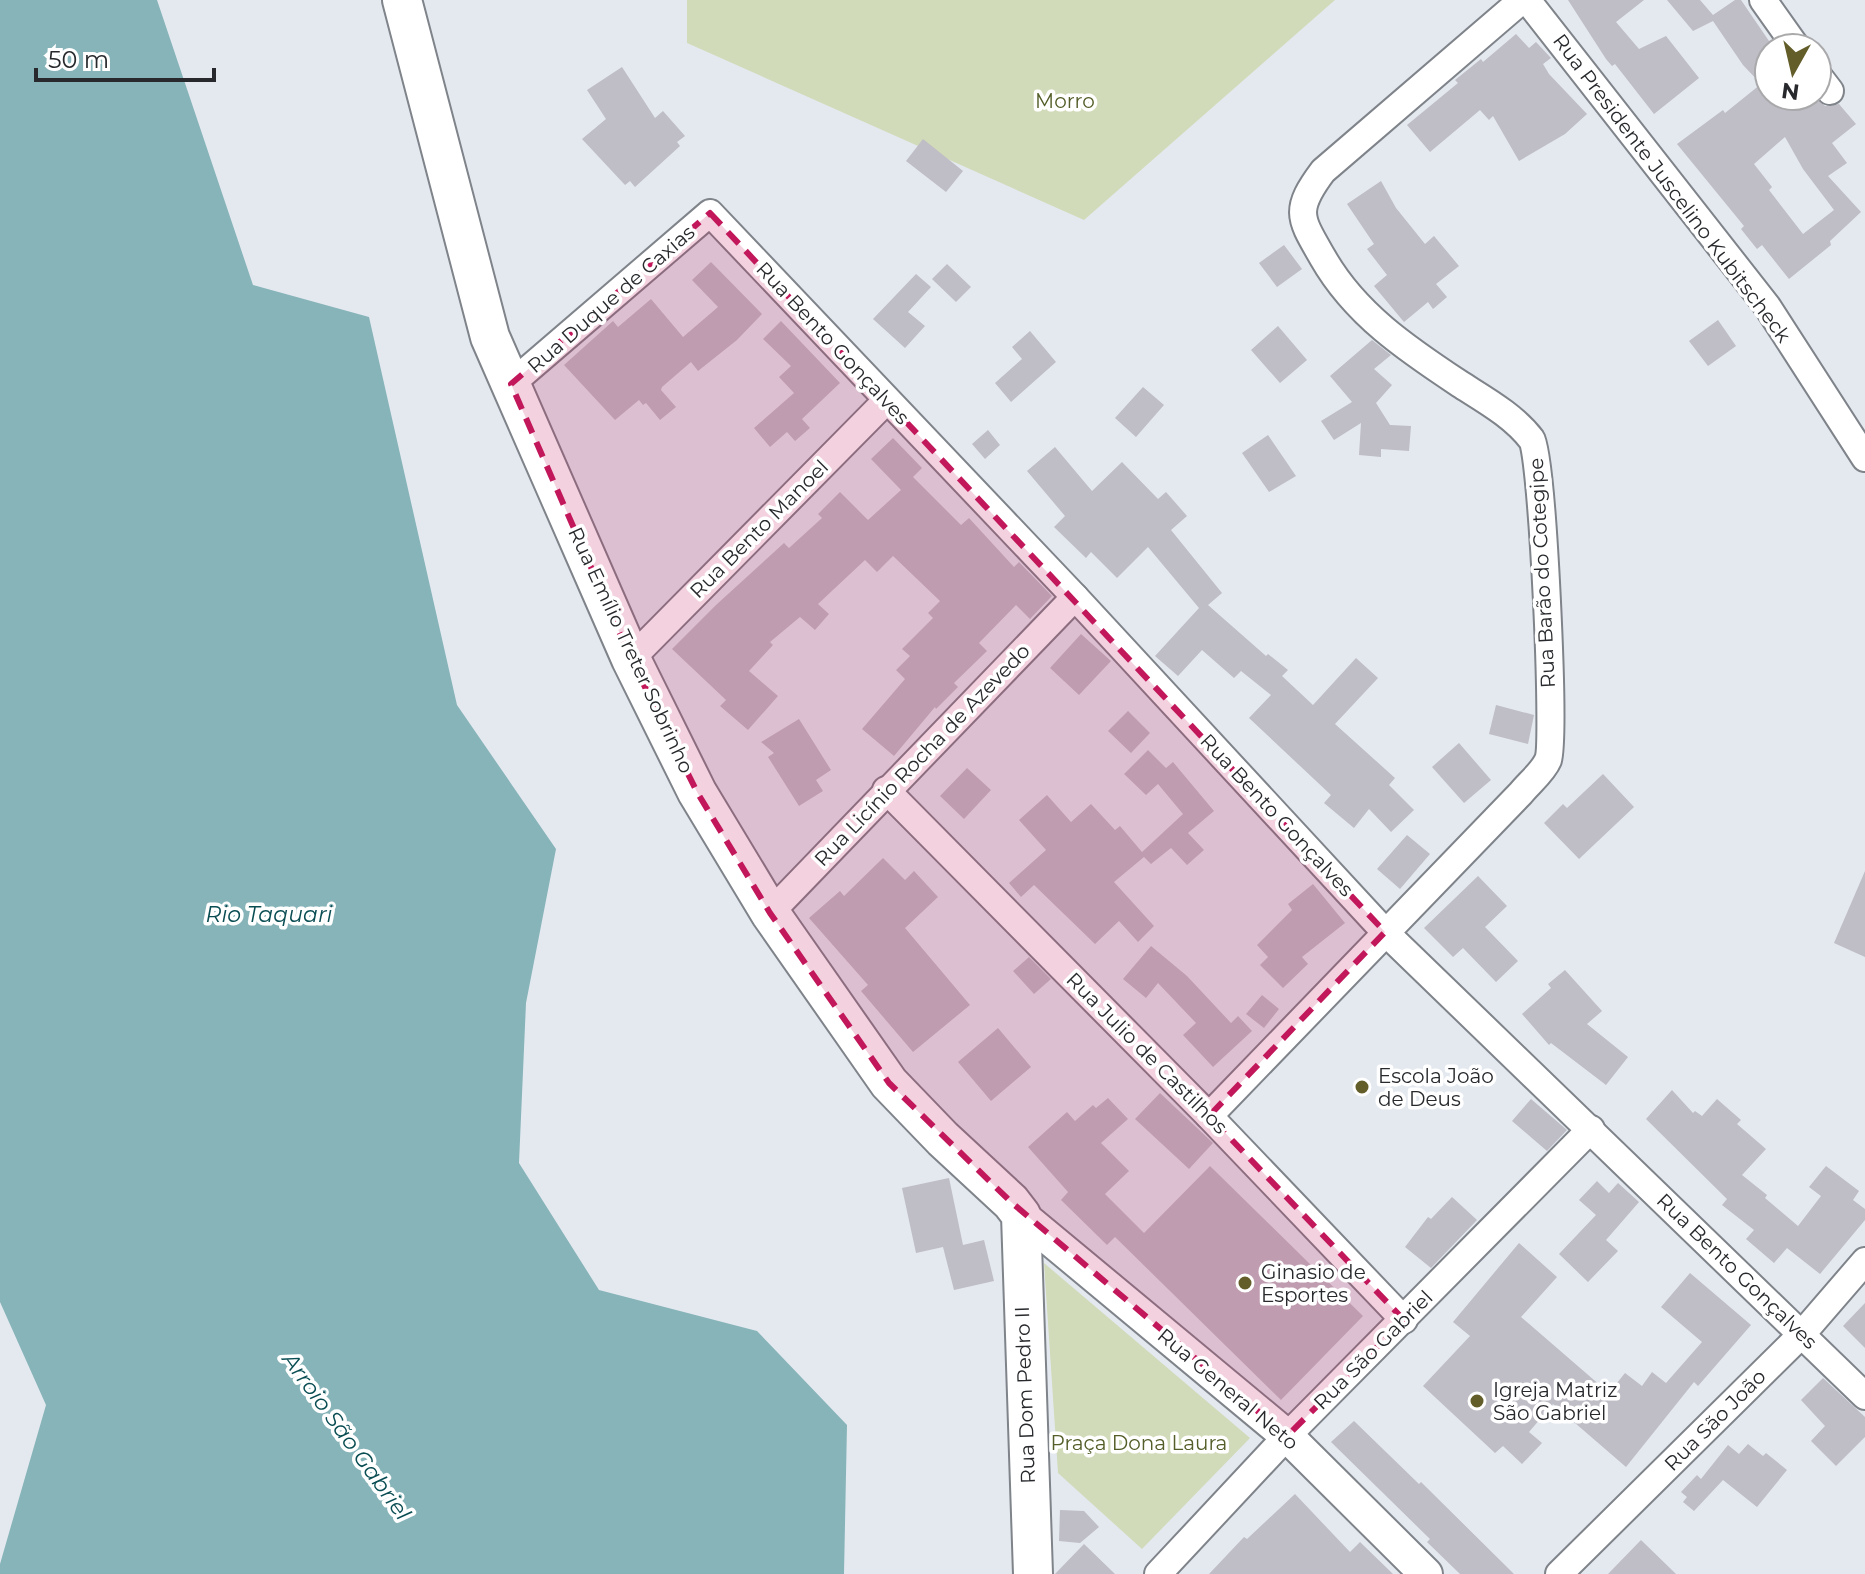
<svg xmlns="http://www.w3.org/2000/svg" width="1865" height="1574" viewBox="0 0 1865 1574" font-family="Montserrat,sans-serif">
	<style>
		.green { fill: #d2dbb9 }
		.water { fill: #87b4b9 }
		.building { fill: #bfbdc5; fill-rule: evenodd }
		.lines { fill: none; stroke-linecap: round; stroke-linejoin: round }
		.minor-casing { stroke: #7f838a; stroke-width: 30 }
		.tertiary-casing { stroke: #7f838a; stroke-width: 36 }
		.secondary-casing { stroke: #7f838a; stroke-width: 42 }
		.minor { stroke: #fff; stroke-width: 26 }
		.tertiary { stroke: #fff; stroke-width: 32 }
		.secondary { stroke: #fff; stroke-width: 38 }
		.marked { fill: #c2185b; fill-opacity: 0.2; stroke: #c2185b; stroke-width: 6; stroke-dasharray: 16 10; stroke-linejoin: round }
		.poi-dot { fill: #635d2a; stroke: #fff; stroke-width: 3 }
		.labels { text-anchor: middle; stroke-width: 7; stroke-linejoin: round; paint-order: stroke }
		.park-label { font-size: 20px; fill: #535e28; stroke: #fff }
		.street-label { font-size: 20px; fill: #27292c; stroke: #fff }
		.poi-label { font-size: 20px; fill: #27292c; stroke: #fff; text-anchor: start }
		.water-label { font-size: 22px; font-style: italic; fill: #094d53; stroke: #fff }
	</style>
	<rect width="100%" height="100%" fill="#e4e9f0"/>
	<g class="green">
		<polygon points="687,0 1335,0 1084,220 687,43"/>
		<polygon points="1044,1263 1250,1438 1142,1549 1058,1473"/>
	</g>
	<polygon class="water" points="0,0 157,0 253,285 369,317 457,705 556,849 526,1003 519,1163 599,1290 757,1331 847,1425 844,1574 0,1574 0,1564 46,1405 0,1302"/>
	<g class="building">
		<polygon points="1568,0 1644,0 1616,22 1639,49 1666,36 1699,78 1654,114 1615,64 1612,66 1606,59"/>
		<path d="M1667 0H1700L1713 15 1735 0H1741L1769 41V96H1814L1825 106 1839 104 1856 124 1832 143 1847 163 1828 176 1861 212 1830 241 1831 245 1789 279 1762 245 1757 249 1741 229 1744 226 1677 144 1723 110 1725 113 1761 84 1743 65 1713 21 1693 31ZM1785 137 1803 169 1834 210 1803 234 1769 190 1772 187 1754 164Z"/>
		<polygon points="1516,34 1529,48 1536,42 1551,58 1543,64 1549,74 1587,114 1565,134 1519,161 1493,116 1489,120 1480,110 1430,152 1407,125 1458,83 1455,80 1481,59 1483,62"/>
		<polygon points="622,67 655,118 663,111 685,136 677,142 680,146 635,187 630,181 625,185 582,139 606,119 587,90"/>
		<polygon points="923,139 963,171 946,192 906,161"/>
		<polygon points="1381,181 1396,208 1425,244 1434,236 1459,266 1436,284 1447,297 1433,309 1428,302 1404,322 1374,286 1387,275 1367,249 1374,244 1347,204"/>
		<polygon points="1284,245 1302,269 1277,287 1259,263"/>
		<polygon points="711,262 762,314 737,340 698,371 691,362 662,387 661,390 676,407 660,420 646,403 643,405 639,400 615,420 564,365 613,321 618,327 651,299 683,337 718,307 692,280"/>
		<polygon points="947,264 971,287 956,302 932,279"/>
		<polygon points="916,274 931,287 908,312 925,326 905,348 873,319"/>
		<polygon points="1718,320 1736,346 1708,366 1689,341"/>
		<polygon points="781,321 840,383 802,419 810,428 795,441 787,432 770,447 754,428 794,393 779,377 791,366 763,339"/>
		<polygon points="1278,326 1307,360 1280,383 1251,350"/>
		<polygon points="1030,331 1056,362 1011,402 995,383 1022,359 1012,347"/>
		<polygon points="1372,340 1391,355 1374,369 1392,385 1376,403 1390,425 1411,426 1409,451 1381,449 1381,457 1359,455 1361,423 1334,440 1321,421 1352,402 1330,376"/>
		<polygon points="1143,387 1164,405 1136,437 1115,418"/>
		<polygon points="988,430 1000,445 985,459 972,444"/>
		<polygon points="1268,435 1296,476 1269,492 1242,453"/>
		<polygon points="893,438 922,468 913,477 961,525 969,518 1014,567 1019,562 1052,596 1030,619 1016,605 979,643 987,651 954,683 958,687 936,709 935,707 894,756 862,729 905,679 896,670 910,656 902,649 933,618 928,613 940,601 893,556 877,572 865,560 818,604 829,614 815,630 800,617 770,642 773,645 749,671 778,696 748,730 720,706 726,700 672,649 716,605 784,543 789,548 822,518 818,514 840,492 868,520 901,490 871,459"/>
		<polygon points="1055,447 1092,491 1122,462 1158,499 1166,492 1187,516 1171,530 1222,593 1208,605 1266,656 1268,654 1288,670 1282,676 1313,705 1356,658 1378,678 1335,724 1395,778 1389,785 1414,810 1391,832 1369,809 1354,828 1324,803 1331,795 1249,718 1271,695 1241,671 1234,678 1202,650 1178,676 1155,656 1199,608 1148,547 1117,578 1091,552 1086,558 1054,527 1065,516 1027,471"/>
		<polygon points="1081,634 1111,661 1079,695 1050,668"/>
		<polygon points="1496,705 1534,715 1528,744 1489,734"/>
		<polygon points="1128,711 1150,733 1131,753 1108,731"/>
		<polygon points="799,719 831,770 816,780 823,791 799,806 768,757 774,753 761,742"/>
		<polygon points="1459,743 1491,780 1464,803 1432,767"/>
		<polygon points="1148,750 1166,768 1173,762 1214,811 1188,833 1204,850 1187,865 1171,848 1151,864 1144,857 1114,882 1154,926 1138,942 1119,921 1095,944 1034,885 1021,897 1009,883 1046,850 1019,820 1047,795 1071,822 1091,804 1115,830 1120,826 1142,852 1183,814 1158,784 1146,795 1124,774"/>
		<polygon points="967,768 991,790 964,819 940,796"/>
		<polygon points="1603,774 1634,807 1579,859 1544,823 1563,804 1567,808"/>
		<polygon points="1407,835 1430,854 1400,889 1377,869"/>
		<polygon points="883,858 905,880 914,871 938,897 905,928 970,1005 913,1052 861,991 868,985 809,918 840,891 844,896"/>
		<polygon points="1865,871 1865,957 1834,943"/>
		<polygon points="1478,876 1507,906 1485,927 1518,961 1496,982 1463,948 1453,957 1424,928"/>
		<polygon points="1313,884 1345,923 1302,957 1308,964 1283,988 1260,965 1268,957 1257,945 1292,910 1288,904"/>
		<polygon points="1151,946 1187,976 1231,1023 1238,1016 1252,1031 1213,1067 1183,1035 1196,1023 1158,983 1146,998 1123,979"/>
		<polygon points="1029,957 1051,979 1034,994 1013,971"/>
		<polygon points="1565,970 1602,1011 1587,1024 1628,1057 1606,1085 1551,1043 1549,1045 1522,1014 1551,988 1548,984"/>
		<polygon points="1262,995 1279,1009 1264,1028 1246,1014"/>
		<polygon points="998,1028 1031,1067 991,1101 958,1062"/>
		<polygon points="1672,1090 1693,1113 1695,1111 1702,1116 1717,1099 1741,1120 1737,1124 1766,1149 1742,1175 1767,1195 1765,1198 1798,1226 1821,1196 1809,1187 1826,1166 1859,1191 1853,1200 1865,1209 1865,1220 1820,1274 1787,1248 1774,1263 1746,1239 1754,1230 1722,1205 1727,1199 1646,1119"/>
		<polygon points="1160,1093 1213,1143 1189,1169 1135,1119"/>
		<polygon points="1108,1098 1128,1119 1101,1143 1129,1171 1105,1194 1144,1233 1210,1166 1363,1316 1281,1400 1115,1237 1107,1245 1061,1200 1068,1192 1028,1147 1067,1112 1075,1121 1093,1105 1096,1108"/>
		<polygon points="1531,1099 1567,1130 1547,1151 1512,1121"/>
		<polygon points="949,1178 963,1245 984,1240 994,1281 954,1290 943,1247 916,1253 902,1188"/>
		<polygon points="1597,1181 1609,1193 1618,1183 1639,1202 1606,1240 1618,1251 1588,1282 1559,1254 1596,1215 1579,1200"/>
		<polygon points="1452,1197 1477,1220 1431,1268 1405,1247 1428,1217 1431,1219"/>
		<polygon points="1519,1243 1557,1277 1521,1317 1609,1393 1625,1373 1642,1386 1652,1372 1666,1383 1702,1342 1661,1307 1690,1273 1751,1325 1698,1386 1694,1382 1626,1467 1553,1404 1529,1432 1542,1443 1522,1464 1503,1446 1495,1453 1423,1386 1470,1336 1453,1322"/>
		<polygon points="1865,1303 1865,1348 1843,1326"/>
		<polygon points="1823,1378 1865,1417 1865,1437 1836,1466 1811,1441 1825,1426 1801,1400"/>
		<polygon points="1354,1421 1419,1484 1421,1482 1514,1574 1460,1574 1427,1542 1430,1539 1331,1442"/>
		<polygon points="1748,1444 1763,1456 1766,1453 1787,1470 1757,1507 1723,1480 1694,1511 1683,1502 1687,1497 1681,1492 1697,1475 1701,1479 1728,1445 1739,1454"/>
		<polygon points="1295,1494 1350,1552 1360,1542 1393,1574 1209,1574 1244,1537 1247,1539"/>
		<polygon points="1060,1510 1084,1511 1099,1527 1080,1543 1059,1541"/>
		<polygon points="1641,1540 1676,1574 1608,1574"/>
		<polygon points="1084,1544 1115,1574 1055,1574"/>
	</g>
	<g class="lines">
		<defs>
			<g id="minor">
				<polyline points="1527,0 1767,306 1865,458"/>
				<polyline points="1763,0 1797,48"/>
				<polyline points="1817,74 1830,91"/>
				<polyline points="511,384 710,213 1075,597 1385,932 1865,1396"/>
				<polyline points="631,659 887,400"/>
				<polyline points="886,790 1209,1116 1404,1320"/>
				<polyline points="770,913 1075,597"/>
				<path d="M1209 1116 1521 793C1528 784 1543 772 1548 760 1556 740 1542 452 1532 440 1514 416 1485 400 1460 384 1407 349 1355 314 1323 258 1300 218 1293 211 1323 171L1522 0"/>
				<polyline points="1158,1574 1287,1436 1591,1129"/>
				<polyline points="1559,1574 1802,1334 1865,1261"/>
			</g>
			<polyline id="tertiary" points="1021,1215 1287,1436 1426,1574"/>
			<polyline id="secondary" points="402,0 490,337 631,659 697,792 770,913 889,1083 943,1139 1011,1202 1021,1215 1033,1574"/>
		</defs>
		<use href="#minor" class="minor-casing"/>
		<use href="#tertiary" class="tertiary-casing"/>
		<use href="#secondary" class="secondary-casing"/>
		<use href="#minor" class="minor"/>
		<use href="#tertiary" class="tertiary"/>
		<use href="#secondary" class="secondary"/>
	</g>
	<path class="marked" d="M710 213 1385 932 1209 1116 1404 1320 1287 1436 1011 1202 889 1083 770 913 697 792 631 659 511 384Z"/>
	<g class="poi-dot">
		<circle cx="1362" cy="1087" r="8"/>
		<circle cx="1245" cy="1283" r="8"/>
		<circle cx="1477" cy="1401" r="8"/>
	</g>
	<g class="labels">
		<g class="park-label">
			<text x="1065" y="108">Morro</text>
			<text x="1139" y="1450">Praça Dona Laura</text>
		</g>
		<g class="street-label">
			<text transform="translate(1672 188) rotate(53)" y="7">Rua Presidente Juscelino Kubitscheck</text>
			<text transform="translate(611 299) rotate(-41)" y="7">Rua Duque de Caxias</text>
			<text transform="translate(833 343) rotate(47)" y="7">Rua Bento Gonçalves</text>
			<text transform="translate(759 529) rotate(-45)" y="7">Rua Bento Manoel</text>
			<text transform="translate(1542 573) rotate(-93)" y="7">Rua Barão do Cotegipe</text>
			<text transform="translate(631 650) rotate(65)" y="7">Rua Emílio Treter Sobrinho</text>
			<text transform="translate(922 755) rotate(-46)" y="7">Rua Licínio Rocha de Azevedo</text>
			<text transform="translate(1277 815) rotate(47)" y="7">Rua Bento Gonçalves</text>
			<text transform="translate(1147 1053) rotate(45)" y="7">Rua Julio de Castilhos</text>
			<text transform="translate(1737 1271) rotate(44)" y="7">Rua Bento Gonçalves</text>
			<text transform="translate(1373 1350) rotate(-45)" y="7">Rua São Gabriel</text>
			<text transform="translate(1228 1389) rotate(40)" y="7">Rua General Neto</text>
			<text transform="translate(1025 1395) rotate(-92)" y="7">Rua Dom Pedro II</text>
			<text transform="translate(1715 1420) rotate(-45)" y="7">Rua São João</text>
		</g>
		<g class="poi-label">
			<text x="1378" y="1083">Escola João<tspan x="1378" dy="23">de Deus</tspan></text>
			<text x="1261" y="1279">Ginasio de<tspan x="1261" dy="23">Esportes</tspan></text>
			<text x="1493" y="1397">Igreja Matriz<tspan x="1493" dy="23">São Gabriel</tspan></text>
		</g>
		<g class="water-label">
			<text x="269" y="922">Rio Taquari</text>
			<text transform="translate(347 1436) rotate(54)" y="8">Arroio São Gabriel</text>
		</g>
	</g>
	<g transform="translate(1793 72) rotate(188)"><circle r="38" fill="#ffffff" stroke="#a9a9ab" stroke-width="2"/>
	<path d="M0-6L14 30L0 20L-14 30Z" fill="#635d2a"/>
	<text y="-12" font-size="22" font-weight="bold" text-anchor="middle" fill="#27292c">N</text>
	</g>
	<path d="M36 68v12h178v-12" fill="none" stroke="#27292c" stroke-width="4"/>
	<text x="48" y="68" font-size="24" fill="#27292c" stroke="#ffffff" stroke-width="6" paint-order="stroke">50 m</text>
</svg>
